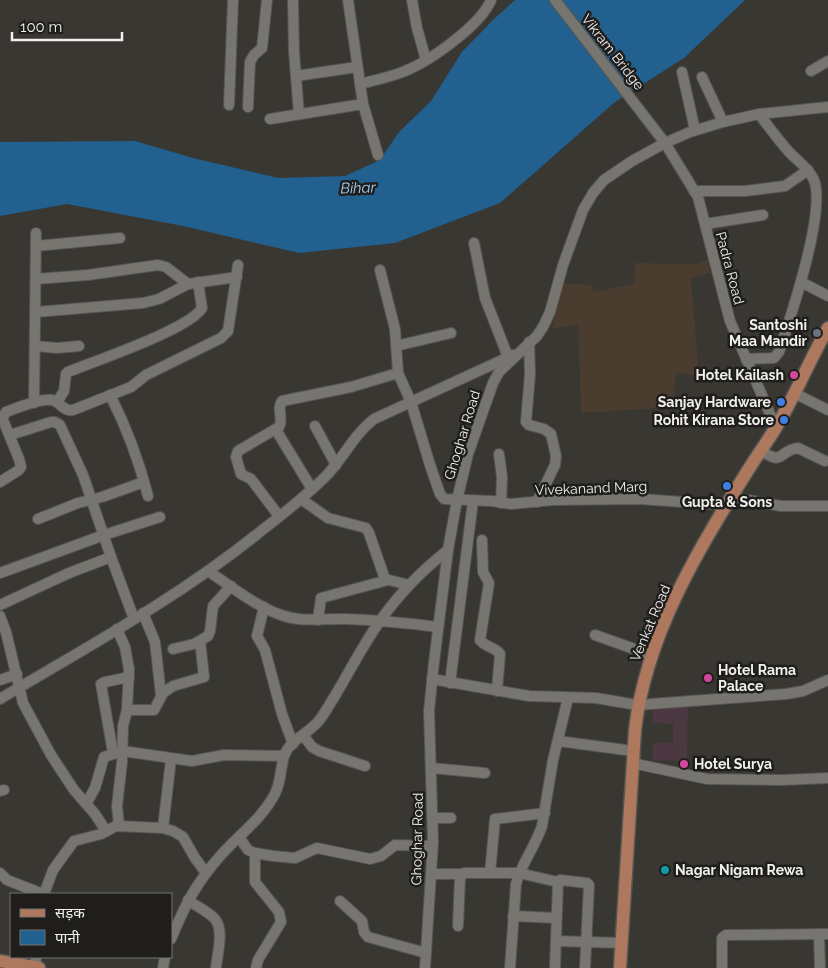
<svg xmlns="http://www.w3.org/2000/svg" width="828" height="968" viewBox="0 0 828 968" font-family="Raleway,'Noto Sans Devanagari',sans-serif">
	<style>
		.commercial { fill: #4b3841 }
		.education { fill: #4a3c2e }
		.water { fill: #21608f }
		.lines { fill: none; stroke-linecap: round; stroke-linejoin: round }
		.minor-casing { stroke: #565551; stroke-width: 12 }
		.major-casing { stroke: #565551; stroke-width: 15 }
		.minor { stroke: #777570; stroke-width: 10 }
		.major { stroke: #ae785e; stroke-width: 12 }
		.worship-dot { fill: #6b7280; stroke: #1f1e1c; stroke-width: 2 }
		.hotel-dot { fill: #d1479c; stroke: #1f1e1c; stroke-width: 2 }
		.shop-dot { fill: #3f7fe0; stroke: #1f1e1c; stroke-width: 2 }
		.culture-dot { fill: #0f9aa8; stroke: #1f1e1c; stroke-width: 2 }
		.labels { text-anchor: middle; stroke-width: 5; stroke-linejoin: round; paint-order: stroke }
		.street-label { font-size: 14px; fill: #f1f0ed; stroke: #1f1e1c }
		.poi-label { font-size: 14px; font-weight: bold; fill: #f1f0ed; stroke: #1f1e1c; text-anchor: end }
		.water-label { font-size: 15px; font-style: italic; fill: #a8ceef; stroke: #1f1e1c }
	</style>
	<rect width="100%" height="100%" fill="#393732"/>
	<polygon class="commercial" points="653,707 688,707 687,760 652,761 653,743 673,743 673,724 653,723"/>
	<polygon class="education" points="708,260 710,273 691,278 699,376 676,373 673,407 581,413 578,324 552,329 561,283 592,285 593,292 634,284 635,263 694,264"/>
	<polygon class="water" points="515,0 745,0 684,58 615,102 500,203 395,243 299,253 183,226 67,204 0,216 0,142 135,141 193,158 278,178 345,176 380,160 399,132 431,101 462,52 494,19"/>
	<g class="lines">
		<defs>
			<g id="minor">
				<polyline points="293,0 294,52 299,114"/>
				<polyline points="348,0 363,104 378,155"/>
				<polyline points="412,0 417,28 426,60"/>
				<polyline points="555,0 665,143 698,197 730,321 776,428"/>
				<polyline points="811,71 828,61"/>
				<polyline points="682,72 695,130"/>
				<polyline points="296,76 357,67"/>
				<polyline points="702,77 723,122"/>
				<path d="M360 84C375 80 391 77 405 71 430 61 481 25 491 0"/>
				<polyline points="229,105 233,0"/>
				<polyline points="248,107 250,62 254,55 262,48 267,0"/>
				<polyline points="270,119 363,104"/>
				<polyline points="694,191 745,191 785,186 808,170"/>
				<polyline points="705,224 763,215"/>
				<polyline points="474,243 485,298 508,357"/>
				<polyline points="36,246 120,238"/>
				<polyline points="380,270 395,329 398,373 411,402 430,465 440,494 444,499 492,501 511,504 553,500 640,499 726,505"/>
				<polyline points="36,279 88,275 158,265 166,267 188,284"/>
				<polyline points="801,282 828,296"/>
				<polyline points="36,312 143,303 159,299 188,284 237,277"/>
				<polyline points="529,342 530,374 526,422 529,425 544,429 551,434 556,456 555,465 537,502"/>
				<polyline points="35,346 57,348 79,346"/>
				<polyline points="396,346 451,333"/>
				<path d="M746 359 774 358 779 352C790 319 828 207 813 178 808 168 798 161 790 153 779 141 769 127 759 114"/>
				<polyline points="794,393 828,410"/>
				<path d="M110 395C127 428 139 461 148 496"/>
				<path d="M57 402 64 391 66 374 68 372C95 361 190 329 202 308L198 282"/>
				<polyline points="34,403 36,233"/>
				<polyline points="315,426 336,465"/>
				<polyline points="276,430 312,489"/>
				<polyline points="10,435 51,422 55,422 60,425 83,475 111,557 134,619"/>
				<path d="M760 450C785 467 777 451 798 448L825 461"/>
				<polyline points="499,454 502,477 501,503"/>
				<path d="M0 482 19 470 21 467 19 459 3 420V417L6 412C16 408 42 398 52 400 60 402 64 412 73 410L131 387 146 375 221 338 228 331 238 265"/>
				<polyline points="731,497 781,506 828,506"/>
				<polyline points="301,499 328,518 366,528 369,533 385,579 409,585"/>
				<path d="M279 516 251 479 241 474 236 457 238 451 279 427C284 419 276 409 282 401L351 387 398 373"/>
				<polyline points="38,519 78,503 102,497 144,482"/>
				<path d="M482 540 483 572 489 583 480 640C485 647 495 647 500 654L497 691"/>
				<path d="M208 571C231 586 255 606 281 615 303 623 323 618 346 619 377 620 407 623 438 627"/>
				<polyline points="0,573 104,535 160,517"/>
				<polyline points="0,605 69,573 111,557"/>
				<polyline points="264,607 257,636 265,650 282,714 293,744"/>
				<polyline points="143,613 155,642 161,695"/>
				<polyline points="0,616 6,632 23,703 51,755 74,790 95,814 106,831"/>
				<polyline points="318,620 321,598 388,580"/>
				<polyline points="117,629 125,647 129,669 127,710 123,726 122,762 117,806 119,825"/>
				<polyline points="595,635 651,655"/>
				<polyline points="173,649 194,644 208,636 210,631 213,606 231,586"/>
				<polyline points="432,679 529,696 596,698 637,705 786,694 803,691 828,680"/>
				<polyline points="0,680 17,674"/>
				<polyline points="450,683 473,501"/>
				<path d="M0 699C87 647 176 599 256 535 279 517 304 498 325 477 343 459 354 434 374 419L513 355"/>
				<polyline points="127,710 154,710 163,693 173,686 204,677 200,641"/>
				<polyline points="303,735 312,747 319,751 365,766"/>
				<polyline points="558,741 633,751"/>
				<polyline points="113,753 101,684 105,682 129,677"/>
				<polyline points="632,763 707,779 783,780 828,778"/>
				<polyline points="431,768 485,773"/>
				<polyline points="0,791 4,790"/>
				<polyline points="86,804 95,788 104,757 122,751 192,761 224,755 284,756"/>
				<polyline points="433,818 451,818"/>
				<polyline points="163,828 171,759"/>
				<polyline points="239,837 248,850 255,853 273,856 295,858 317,848 370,859 381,856 395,845 432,846"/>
				<polyline points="255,853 255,882 279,912 281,922 258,960 256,968"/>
				<polyline points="0,873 7,880 43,894"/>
				<polyline points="490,873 495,819 545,813"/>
				<polyline points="431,874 462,874"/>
				<polyline points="44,894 53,870 74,841 101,834 116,826 163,828 173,831 183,837 195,858 206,873"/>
				<path d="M188 900C196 906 207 911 214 918 225 929 217 954 216 968"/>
				<polyline points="340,901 362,921 364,932 368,937 426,953"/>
				<polyline points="513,916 556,918"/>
				<polyline points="458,926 460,878 464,873 519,873 558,882"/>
				<polyline points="819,934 820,968"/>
				<path d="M171 939C185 905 196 883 221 855 238 836 259 821 272 799 281 786 280 770 284 756 290 739 312 732 321 718 342 687 358 652 380 621 399 594 421 571 448 550"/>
				<polyline points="556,941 621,943"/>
				<polyline points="35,968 36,957"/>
				<polyline points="163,968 165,957"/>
				<polyline points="425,968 433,842 429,711 434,662 448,550 457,500 468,454 493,383 499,372 537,336 544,325 550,312 563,265 583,210 593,193 604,180 632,161 665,143 690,132 723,122 759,114 828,107"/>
				<path d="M510 968 516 884C521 864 535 847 542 826L553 760 568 698"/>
				<polyline points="555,968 558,882 560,880 587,883 589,885 585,968"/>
				<polyline points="722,968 722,938 726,935 828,934"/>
			</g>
			<g id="major">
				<polyline points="0,961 39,968"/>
				<path d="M620 968 635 730C646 634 699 548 750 467 758 454 767 442 775 429 795 396 809 361 828 328"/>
			</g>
		</defs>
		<use href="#minor" class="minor-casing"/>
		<use href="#major" class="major-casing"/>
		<use href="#minor" class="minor"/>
		<use href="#major" class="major"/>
	</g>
	<circle class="worship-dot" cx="817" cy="333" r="5"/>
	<g class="hotel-dot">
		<circle cx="794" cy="375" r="5"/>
		<circle cx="708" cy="678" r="5"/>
		<circle cx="684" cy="764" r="5"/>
	</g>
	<g class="shop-dot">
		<circle cx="781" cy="402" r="5"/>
		<circle cx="784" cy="420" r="5"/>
		<circle cx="727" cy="486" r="5"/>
	</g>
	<circle class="culture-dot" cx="665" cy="870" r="5"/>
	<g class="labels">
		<g class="street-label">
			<text transform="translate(613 52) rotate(52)" y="5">Vikram Bridge</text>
			<text transform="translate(730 268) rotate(75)" y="5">Padra Road</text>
			<text transform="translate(462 435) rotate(-73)" y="5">Ghoghar Road</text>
			<text transform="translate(591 488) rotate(-2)" y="5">Vivekanand Marg</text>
			<text transform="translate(650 623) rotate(-67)" y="5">Venkat Road</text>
			<text transform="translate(417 839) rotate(-89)" y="5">Ghoghar Road</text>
		</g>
		<g class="poi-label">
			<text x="807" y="330">Santoshi<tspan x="807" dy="16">Maa Mandir</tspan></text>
			<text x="784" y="380">Hotel Kailash</text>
			<text x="771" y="407">Sanjay Hardware</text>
			<text x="774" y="425">Rohit Kirana Store</text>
			<text x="727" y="507" text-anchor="middle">Gupta &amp; Sons</text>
			<text x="718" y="675" text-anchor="start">Hotel Rama<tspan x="718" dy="16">Palace</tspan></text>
			<text x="694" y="769" text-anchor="start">Hotel Surya</text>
			<text x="675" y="875" text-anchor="start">Nagar Nigam Rewa</text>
		</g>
		<g class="water-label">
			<text transform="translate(358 188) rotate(-2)" y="5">Bihar</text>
		</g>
	</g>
	<rect x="10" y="893" width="162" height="65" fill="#1f1e1c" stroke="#737270"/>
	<rect x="20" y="909" width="25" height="8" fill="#ae785e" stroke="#737270"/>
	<text x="55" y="918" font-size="15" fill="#f1f0ed">सड़क</text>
	<rect x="20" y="930" width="25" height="15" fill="#21608f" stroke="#737270"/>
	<text x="55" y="943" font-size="15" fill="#f1f0ed">पानी</text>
	<path d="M12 32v8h110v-8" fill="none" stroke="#f1f0ed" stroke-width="2.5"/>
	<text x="20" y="32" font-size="15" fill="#f1f0ed" stroke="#1f1e1c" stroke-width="4" paint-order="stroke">100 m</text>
</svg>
